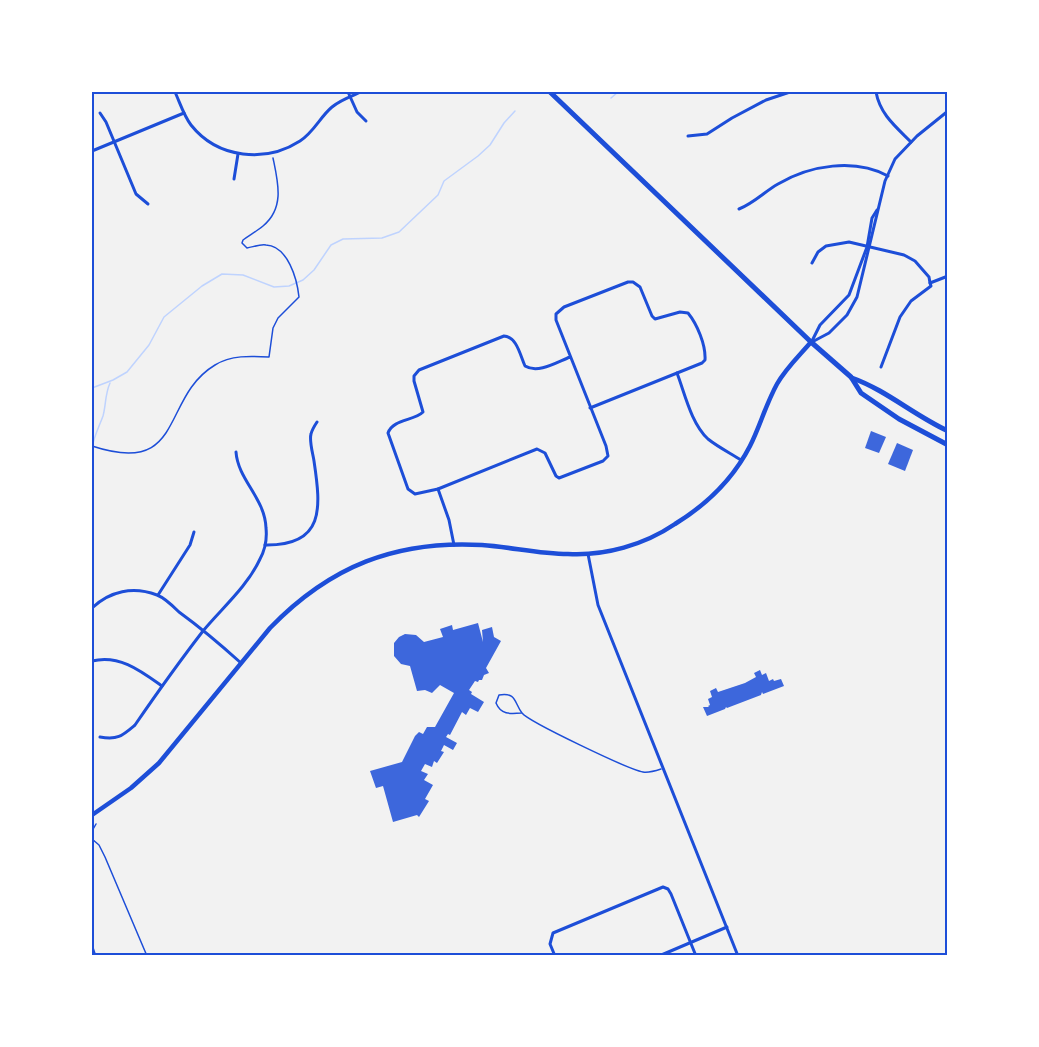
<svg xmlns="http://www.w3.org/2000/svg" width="1039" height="1047" viewBox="0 0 1039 1047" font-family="Ubuntu,sans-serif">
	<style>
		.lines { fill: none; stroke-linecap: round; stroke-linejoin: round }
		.stream { stroke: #bfd3fe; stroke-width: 1.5 }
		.building { fill: #3d67dc }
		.path { stroke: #1d4ed8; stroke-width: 1.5 }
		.service { stroke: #1d4ed8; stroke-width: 1.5 }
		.minor { stroke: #1d4ed8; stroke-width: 3 }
		.secondary { stroke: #1d4ed8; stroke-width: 4.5 }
		.primary { stroke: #1d4ed8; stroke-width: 5 }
		.neatline { fill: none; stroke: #1d4ed8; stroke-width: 2 }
	</style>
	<rect width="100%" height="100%" fill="#f2f2f2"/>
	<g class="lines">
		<g class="stream">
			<polyline points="611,98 618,92"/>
			<polyline points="92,388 113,380 127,372 149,345 164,317 202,286 222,274 243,275 274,287 289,286 303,280 314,270 331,245 343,239 382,238 399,232 438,195 444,181 478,156 490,145 504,123 515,111"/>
			<path d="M92 448C94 436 99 427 103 416 106 405 105 394 110 383"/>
		</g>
	</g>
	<g class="building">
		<polygon points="871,431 886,437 879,453 865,448"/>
		<polygon points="897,443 913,450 905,471 888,464"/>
		<polygon points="478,623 483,642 482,630 492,627 494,637 501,641 486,668 489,673 484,675 482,680 479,680 478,682 475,681 469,690 472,692 471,694 484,702 478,712 470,708 466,715 462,712 450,735 448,734 446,737 457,743 453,750 444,745 441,751 444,752 437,763 434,761 432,767 425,764 421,771 428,774 424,780 433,785 425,799 429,801 419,817 417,815 393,822 383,786 376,788 370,771 402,762 415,736 419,732 423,734 427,727 435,727 454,693 440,685 432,693 425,690 417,691 410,666 401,664 394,656 394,643 399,637 405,634 416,635 424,642 443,637 440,629 452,625 453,630"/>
		<polygon points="760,670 762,675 766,673 769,681 773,679 774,681 781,679 784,686 763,694 762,692 761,695 727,708 726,707 725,709 707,716 703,707 709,707 708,706 710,705 708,699 712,697 710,691 716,688 718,692 745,683 756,677 754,673"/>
	</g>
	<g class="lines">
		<g class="path">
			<path d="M92 446C186 477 160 398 215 365 231 355 250 356 269 357L273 328 278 318 299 297C297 279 288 246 266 245 260 244 253 247 247 248L242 243 243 240C250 235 257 231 263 226 285 208 278 182 273 158"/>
			<polyline points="92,831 96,824"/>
			<polyline points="92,839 99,845 105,857 147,956"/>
		</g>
		<path class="service" d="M522 713C510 714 501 715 496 703L499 695C517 692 514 703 522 713 529 722 630 770 643 772 649 773 655 771 661 769"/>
		<g class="minor">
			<path d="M175 92C180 103 184 116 191 125 218 159 266 163 300 141 314 132 320 117 332 107 340 100 352 96 361 92"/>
			<polyline points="348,92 357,112 366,121"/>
			<path d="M876 92C880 114 895 126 911 142"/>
			<polyline points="100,113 106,122 136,194 148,204"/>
			<polyline points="688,136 707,134 732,118 766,100 790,92"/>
			<polyline points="92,151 184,113"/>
			<polyline points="234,179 238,154"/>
			<path d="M739 209C754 203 764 192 778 184 810 165 855 158 888 176"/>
			<polyline points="812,263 818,252 826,246 849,242 904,255 915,261 929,277 930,283"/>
			<polyline points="812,341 820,325 849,295 867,247 872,218 877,210"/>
			<polyline points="812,342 829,333 847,315 857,297 885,181 895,159 917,136 948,111"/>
			<path d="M570 357C557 362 538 374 525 366 520 355 517 337 504 336L419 370 414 376V381L423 412C414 421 393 419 388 433L408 489 415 494 438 489 537 449 545 453 556 476 559 478 603 461 608 456 606 446 556 320V314L564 307 628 282H633L640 287 652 316 655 319 680 312 688 313C697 324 706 345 705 360L702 363 590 408"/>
			<polyline points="881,367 900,317 911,301 931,286 930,283 948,276"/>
			<path d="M677 373C685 394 691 423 708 439 718 447 730 453 741 460"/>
			<polyline points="438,489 449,520 454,545"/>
			<path d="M265 545C325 546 321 508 314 461 313 454 309 441 311 434 312 430 315 425 317 422"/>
			<polyline points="588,554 598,605 738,956"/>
			<polyline points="158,595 190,545 194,532"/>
			<path d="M92 608C110 591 133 586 157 595 165 598 173 606 179 612 201 628 221 645 241 663"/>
			<path d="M92 661C119 654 141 671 162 686"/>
			<path d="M100 737C118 740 122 736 135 725 157 693 179 662 203 631 222 608 247 587 260 559 265 550 267 538 266 528 265 498 238 480 236 452"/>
			<polyline points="92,947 95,956"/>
			<polyline points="555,956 550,944 553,933 663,887 668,889 671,894 696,956"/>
			<polyline points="659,956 727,927"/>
		</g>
		<path class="secondary" d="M92 815 131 788 159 763 270 628C330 566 396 540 482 545 511 547 539 554 568 554 605 556 644 545 675 524 706 505 733 479 750 446 760 426 766 404 777 384 786 368 800 355 811 342"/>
		<g class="primary">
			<polyline points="550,92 811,342 851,377 861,393 899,419 948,445"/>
			<path d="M852 378C886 390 915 416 948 431"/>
		</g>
	</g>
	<rect width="1039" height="1047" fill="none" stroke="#ffffff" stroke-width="186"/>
	<rect x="93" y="93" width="853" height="861" class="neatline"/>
</svg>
